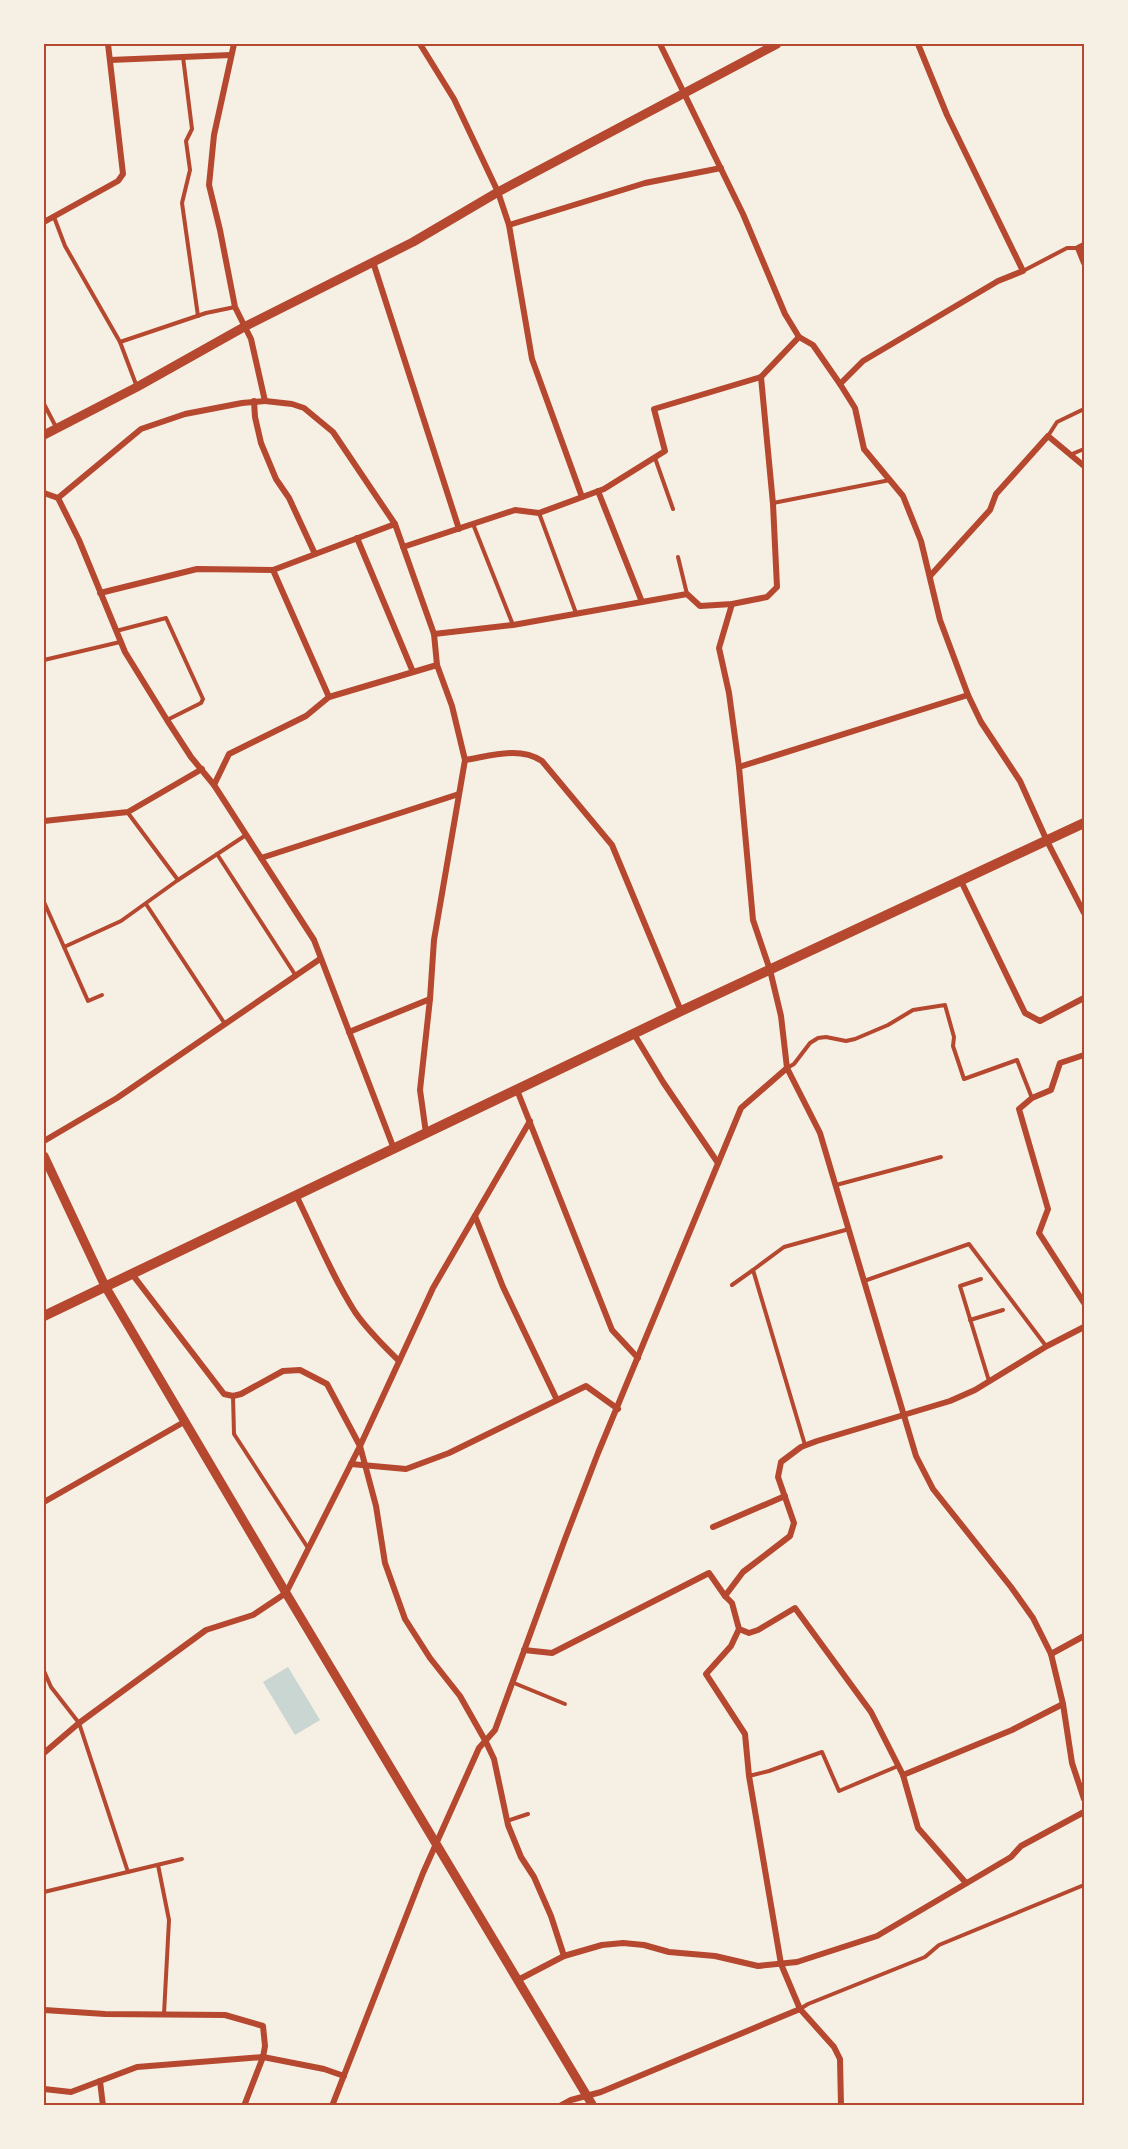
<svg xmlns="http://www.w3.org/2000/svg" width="1128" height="2149" viewBox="0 0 1128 2149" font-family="Overpass,sans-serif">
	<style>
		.water { fill: #c9d6d2 }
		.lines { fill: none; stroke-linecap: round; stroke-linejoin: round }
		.service { stroke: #b5482f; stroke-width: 4 }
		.minor { stroke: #b5482f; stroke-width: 6 }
		.tertiary { stroke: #b5482f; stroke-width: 9 }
		.secondary { stroke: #b5482f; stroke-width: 10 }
		.neatline { fill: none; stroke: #b5482f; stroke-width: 2 }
	</style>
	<rect width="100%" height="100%" fill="#f6efe4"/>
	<polygon class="water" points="288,1667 320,1720 295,1735 263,1682"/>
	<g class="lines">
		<g class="service">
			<polyline points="183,57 192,129 186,141 190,170 182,203 198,316"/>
			<polyline points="54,217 65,246 120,342 137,387"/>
			<polyline points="1023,271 1067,248 1078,248"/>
			<polyline points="120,342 206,313 235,307"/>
			<polyline points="44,404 56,427"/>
			<polyline points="1048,436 1057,422 1084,409"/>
			<polyline points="1072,454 1084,449"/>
			<polyline points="655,458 673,509"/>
			<polyline points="773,503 890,480"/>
			<polyline points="539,513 576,613"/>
			<polyline points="473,524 513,625"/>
			<polyline points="678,557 687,594"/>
			<polyline points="116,631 166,618 203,699 201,703 167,720"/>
			<polyline points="44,660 120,642"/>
			<polyline points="128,813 178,880"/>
			<polyline points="217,854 296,976"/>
			<polyline points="44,902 64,947 121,921 178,880 246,835"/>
			<polyline points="146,904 225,1024"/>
			<polyline points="64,947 88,1001 102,995"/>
			<polyline points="787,1068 794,1064 810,1043 818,1038 826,1037 846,1041 855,1039 888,1025 913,1010 945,1005 954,1037 953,1046 964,1079 1017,1060 1032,1098"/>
			<polyline points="836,1185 941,1157"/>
			<polyline points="981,1279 960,1286 989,1381"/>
			<polyline points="864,1281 969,1244 1046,1346"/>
			<polyline points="732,1285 753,1270"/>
			<polyline points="970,1320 1003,1310"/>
			<polyline points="233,1396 234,1434 308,1548"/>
			<polyline points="1084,1420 1084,1423"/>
			<polyline points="805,1445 753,1270 784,1247 849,1229"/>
			<polyline points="44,1671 51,1687 79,1723 128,1872"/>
			<polyline points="514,1683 565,1704"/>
			<polyline points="749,1776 769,1771 822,1752 839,1791 898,1766"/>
			<polyline points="507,1821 528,1814"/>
			<polyline points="158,1865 169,1920 164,2014"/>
			<polyline points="44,1892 182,1859"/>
			<polyline points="800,2009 808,2004 925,1957 939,1945 1084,1885"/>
		</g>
		<g class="minor">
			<polyline points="234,44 214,135 209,185 220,230 235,307 251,339 265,401 292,404 304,408 333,432 395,524 434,634 437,665 452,706 465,760 434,940 430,999 420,1090 426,1133"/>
			<polyline points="420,44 454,99 498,192 509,225 532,359 582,497"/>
			<polyline points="660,44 743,214 785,314 799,337 813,345 840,384 855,408 864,449 903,496 921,541 940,620 968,695 981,722 1020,781 1047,841 1084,913"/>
			<polyline points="110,60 231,55"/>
			<polyline points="44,222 118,181 123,174 108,44"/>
			<polyline points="509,225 645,183 721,168"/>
			<polyline points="1084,245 1078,248 1084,263"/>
			<polyline points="373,262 459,529"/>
			<polyline points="840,384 863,361 998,281 1023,271 947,115 918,44"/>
			<polyline points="254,401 255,417 261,443 276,479 289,498 315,554"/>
			<polyline points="598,491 642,602"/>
			<polyline points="44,493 58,498 79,540 125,652 167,720 191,757 214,785 314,940 394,1149"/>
			<polyline points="58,498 141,429 185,414 242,403 265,401"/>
			<polyline points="357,538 413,672"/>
			<polyline points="403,547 515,510 539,513 604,489 665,451 654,409 761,377 799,337"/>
			<polyline points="273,570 329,697"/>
			<polyline points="930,576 990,510 996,494 1048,436 1084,466"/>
			<polyline points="100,593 197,569 273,570 395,524"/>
			<polyline points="732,604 719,648 729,693 739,767 753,920 770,970 781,1016 787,1068 820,1133 916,1456 933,1489 1011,1587 1033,1618 1051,1654 1063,1704 1072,1763 1084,1799"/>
			<polyline points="434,634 513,625 687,594 700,606 732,604 767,597 777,587 773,504 761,377"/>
			<path d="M465 760C491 756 519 746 542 761L612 845 681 1011"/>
			<polyline points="739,767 968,695"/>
			<polyline points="214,785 229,754 306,716 329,697 437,665"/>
			<polyline points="44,821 128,812 202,769"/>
			<polyline points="261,858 459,794"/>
			<polyline points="961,881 1025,1013 1040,1021 1084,998"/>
			<polyline points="349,1032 430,999"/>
			<polyline points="634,1034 663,1082 718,1163"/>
			<polyline points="1084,1055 1060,1063 1051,1090 1032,1098 1019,1109 1048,1209 1039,1233 1084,1303"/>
			<polyline points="517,1090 612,1330 638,1358"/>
			<polyline points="44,1141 117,1098 320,959"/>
			<path d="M296 1195C315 1234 332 1276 355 1312 368 1331 384 1346 399 1361"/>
			<polyline points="475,1216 503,1287 557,1400"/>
			<polyline points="132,1274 224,1394 233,1396 241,1394 283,1371 300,1370 327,1384 360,1446 376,1506 385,1563 405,1619 430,1658 460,1696 486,1742 494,1759 508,1825 521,1857 534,1877 551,1916 564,1956"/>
			<polyline points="351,1464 406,1469 449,1453 586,1386 618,1409"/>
			<polyline points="44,1502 184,1422"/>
			<polyline points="713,1527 785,1496"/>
			<polyline points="739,1629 749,1633 758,1630 795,1608 871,1712 903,1775 918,1828 966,1883"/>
			<polyline points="524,1650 552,1653 709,1573 725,1596"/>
			<polyline points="1051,1654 1084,1636"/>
			<polyline points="44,1753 79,1723 206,1630 253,1615 286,1593 360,1446 433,1288 530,1121"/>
			<polyline points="903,1775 1012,1730 1063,1704"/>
			<polyline points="518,1980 564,1956 602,1945 623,1943 644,1945 669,1952 715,1956 758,1966 797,1962 877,1936 1011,1857 1021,1846 1084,1812"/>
			<polyline points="44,2010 105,2014 225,2015 263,2026 265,2046 263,2057 244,2106"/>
			<polyline points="100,2081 103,2106"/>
			<polyline points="44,2089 71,2092 137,2067 263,2057 324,2069 344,2076"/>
			<polyline points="332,2106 423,1873 479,1748 495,1730 565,1539 598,1453 741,1108 787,1068"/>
			<polyline points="560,2106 571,2100 601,2092 800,2009"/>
			<polyline points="841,2106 840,2059 834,2047 800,2009 781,1964 749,1776 745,1734 706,1674 731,1646 739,1629 732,1603 725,1596 743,1572 790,1536 794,1523 778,1477 781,1462 801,1447 817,1441 950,1401 975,1390 1047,1346 1084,1327"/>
		</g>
		<g class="tertiary">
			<polyline points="44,435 137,387 244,327 413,242 498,192 777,44"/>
			<polyline points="44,1156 105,1286 286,1593 593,2106"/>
		</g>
		<polyline class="secondary" points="44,1316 681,1011 1084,823"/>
	</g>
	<rect width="1128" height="2149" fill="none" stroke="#f6efe4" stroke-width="90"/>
	<rect x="45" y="45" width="1038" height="2059" class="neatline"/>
</svg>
